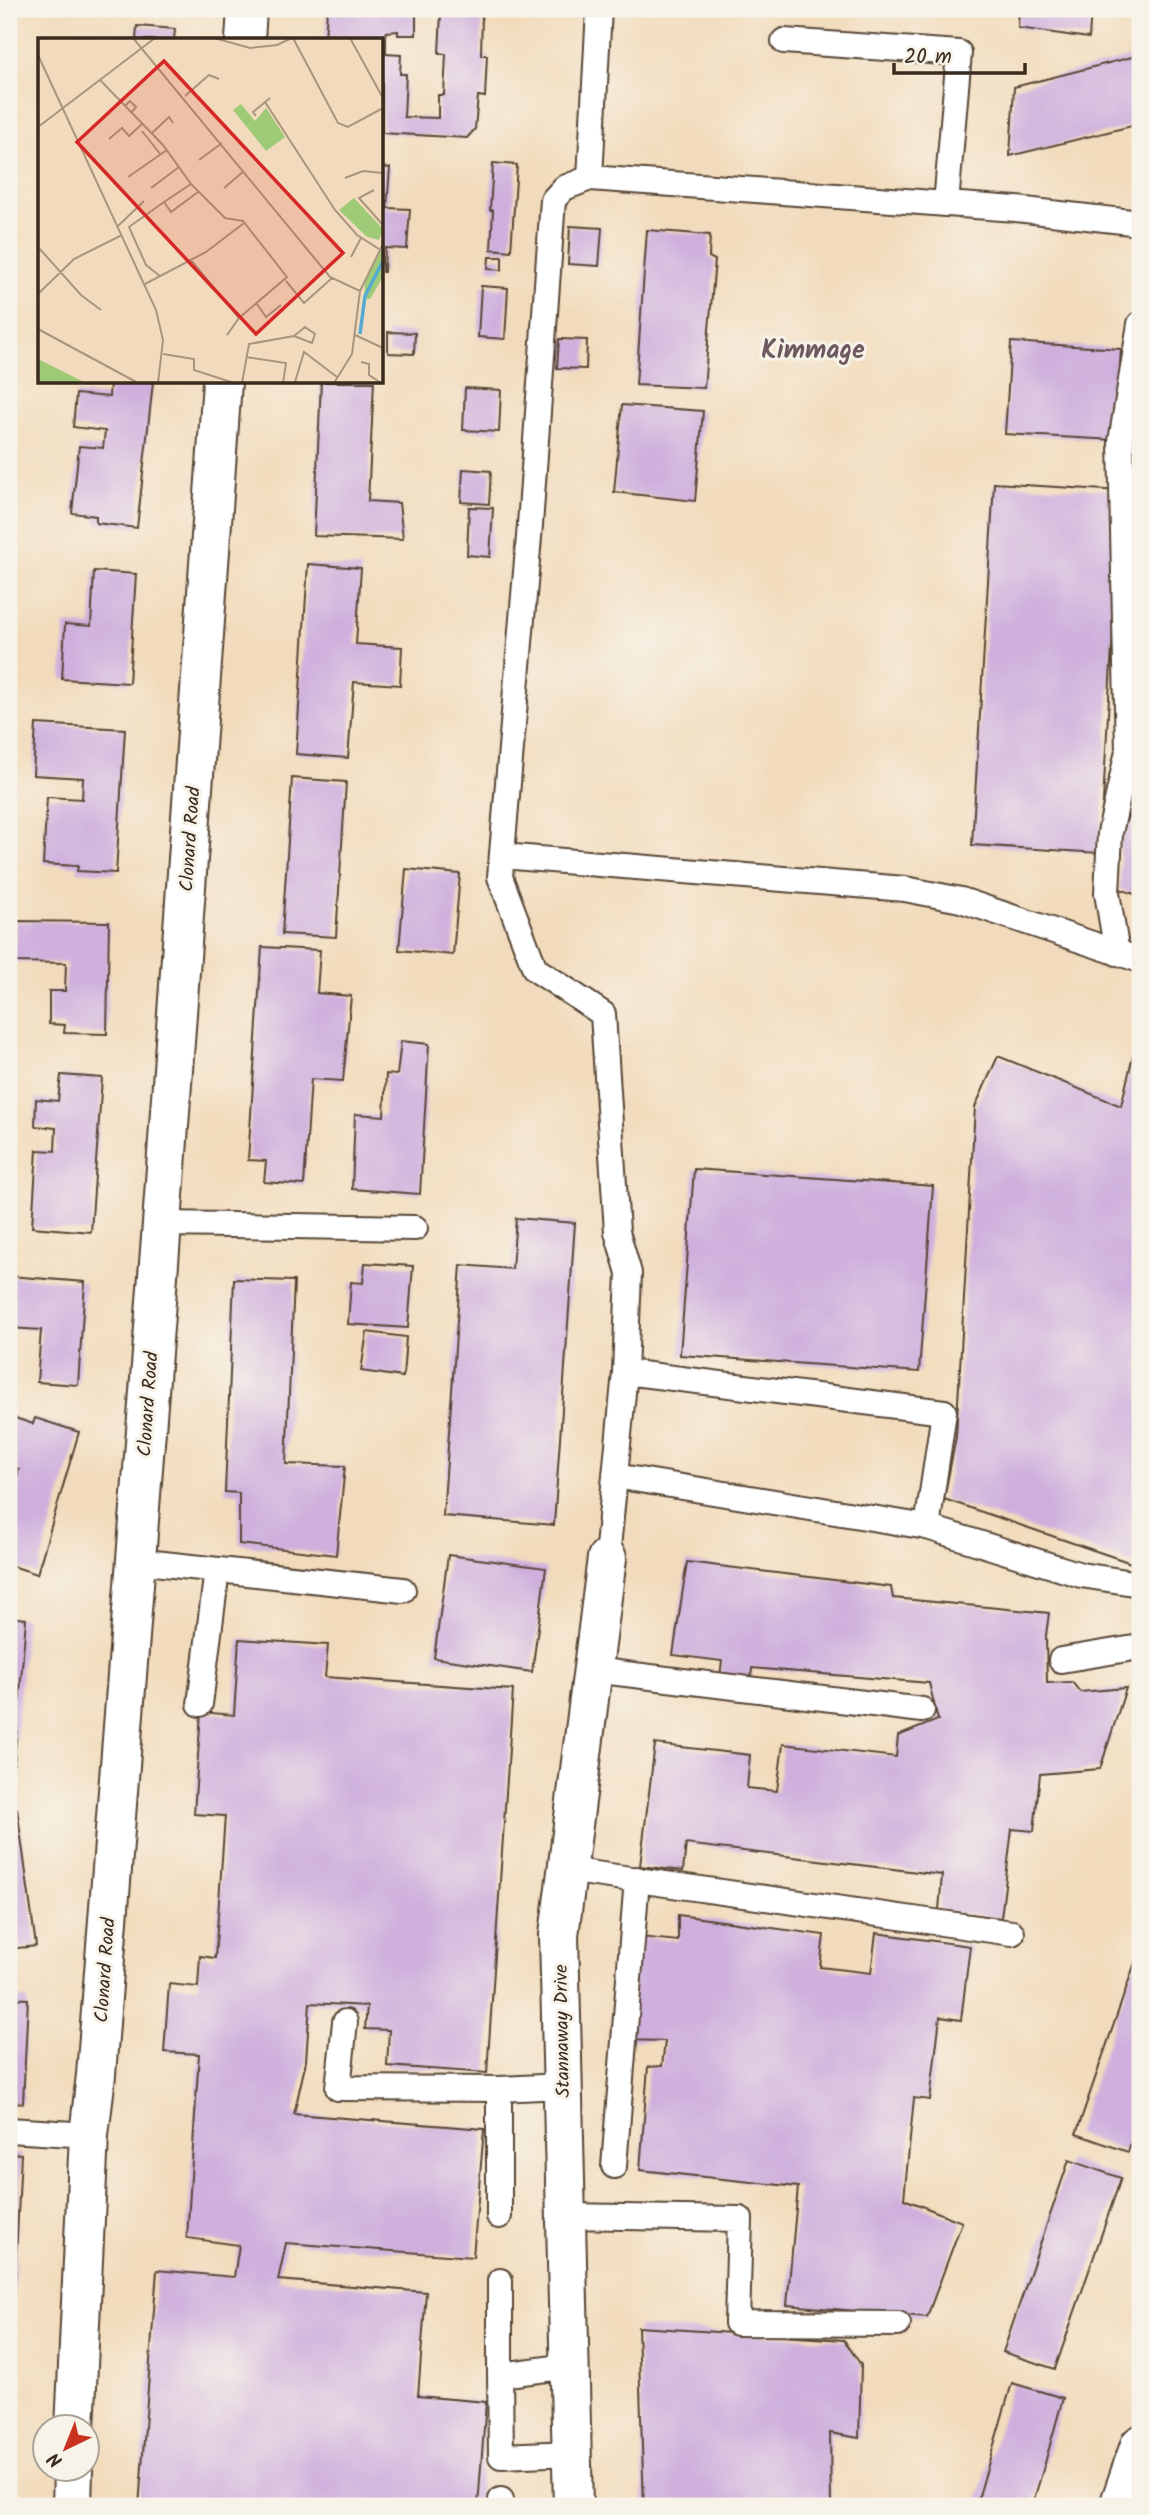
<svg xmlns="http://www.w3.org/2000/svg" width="1149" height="2515" viewBox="0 0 1149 2515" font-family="Kalam,sans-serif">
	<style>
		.building { fill: #cfb0dd }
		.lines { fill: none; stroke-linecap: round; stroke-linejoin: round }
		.service-casing { stroke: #564536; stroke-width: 28 }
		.minor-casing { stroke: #564536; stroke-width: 42 }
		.service { stroke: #fff; stroke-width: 24 }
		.minor { stroke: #fff; stroke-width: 38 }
		.labels { text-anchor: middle; stroke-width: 6; stroke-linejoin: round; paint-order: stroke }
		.street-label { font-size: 19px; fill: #3b2a1e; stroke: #f7f3e8 }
		.district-label { font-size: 26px; font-weight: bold; fill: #6f5961; stroke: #f7f3e8 }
		.inset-river { fill: none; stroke: #56aad1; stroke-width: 3.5 }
		.inset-road { fill: none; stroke: #a9947d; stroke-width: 2 }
		.view { fill: #d62828; fill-opacity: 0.15; stroke: #d62828; stroke-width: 3.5 }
		.inset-edge { fill: none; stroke: #3b2a1e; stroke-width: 3.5 }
	</style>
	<rect width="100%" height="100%" fill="#f7f3e8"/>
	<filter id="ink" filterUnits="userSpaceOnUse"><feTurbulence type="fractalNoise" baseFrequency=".0143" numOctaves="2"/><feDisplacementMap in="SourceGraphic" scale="14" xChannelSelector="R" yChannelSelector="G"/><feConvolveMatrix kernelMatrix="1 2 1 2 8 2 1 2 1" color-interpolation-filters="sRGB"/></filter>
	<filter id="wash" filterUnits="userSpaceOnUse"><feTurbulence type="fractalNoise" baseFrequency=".00686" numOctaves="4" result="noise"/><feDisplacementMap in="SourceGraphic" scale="28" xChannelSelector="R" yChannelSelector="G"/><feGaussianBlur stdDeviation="1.57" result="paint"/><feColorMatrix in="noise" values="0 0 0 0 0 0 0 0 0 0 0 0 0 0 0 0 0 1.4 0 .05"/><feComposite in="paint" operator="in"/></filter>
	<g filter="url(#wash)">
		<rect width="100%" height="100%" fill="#f2dbbc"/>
		<g id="blocks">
			<g class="building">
				<polygon points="327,9 416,9 416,35 398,35 398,31 386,32 386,54 401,55 400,74 406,74 404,117 438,118 438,95 444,95 446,54 439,53 441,14 482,15 481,55 487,55 485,97 478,96 475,129 467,138 382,133 382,40 325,40"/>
				<polygon points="1019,9 1091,9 1089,38 1018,28"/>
				<polygon points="137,26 175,29 174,40 136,40"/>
				<polygon points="1140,55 1140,124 1010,156 1014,87"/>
				<polygon points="493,163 517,165 511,251 491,249 493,210 490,210"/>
				<polygon points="382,167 390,168 387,208 410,209 407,249 385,248 384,272 382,272"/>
				<polygon points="570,226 602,228 599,266 568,264"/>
				<polygon points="647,230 710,235 709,257 715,260 704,388 636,385"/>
				<polygon points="489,257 502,257 502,270 488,269"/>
				<polygon points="481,286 508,288 505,339 478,337"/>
				<polygon points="388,332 415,333 414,354 388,353"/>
				<polygon points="559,339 587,340 586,369 557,368"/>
				<polygon points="1011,342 1121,349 1115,440 1005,434"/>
				<polygon points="110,382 153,382 137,528 96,523 96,516 72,513 79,446 103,448 105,431 73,427 76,394 109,397"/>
				<polygon points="321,382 374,382 368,501 399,503 403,539 314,536"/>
				<polygon points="465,388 501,390 499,432 463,430"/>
				<polygon points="622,405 703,411 695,501 614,492"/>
				<polygon points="463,469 491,471 489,504 461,502"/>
				<polygon points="994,483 1121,491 1100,853 972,845"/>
				<polygon points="469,507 493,508 490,557 467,555"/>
				<polygon points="308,564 361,568 356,644 402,647 400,685 354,682 348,758 296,754"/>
				<polygon points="94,571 136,574 129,683 62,679 65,624 91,626"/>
				<polygon points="36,724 125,729 116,873 77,871 78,866 43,864 47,797 82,799 83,778 33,775"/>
				<polygon points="292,778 346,782 336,937 282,934"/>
				<polygon points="1140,794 1140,896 1120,889 1120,833"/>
				<polygon points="406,869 460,874 453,955 399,950"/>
				<polygon points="15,921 109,922 107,1034 64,1033 65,1025 49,1024 49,991 65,991 66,963 14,962"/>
				<polygon points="262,947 320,950 317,993 351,996 343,1081 311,1079 304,1185 264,1182 266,1161 248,1160"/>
				<polygon points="1138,1035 1140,1036 1140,1566 944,1499 956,1437 975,1107 998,1056 1121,1106"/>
				<polygon points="401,1041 429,1044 420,1194 352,1189 355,1114 384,1116 386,1074 397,1075"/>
				<polygon points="61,1075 102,1078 91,1232 32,1227 37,1150 55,1151 56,1128 35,1126 36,1099 58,1101"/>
				<polygon points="694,1169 933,1186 919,1372 680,1355"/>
				<polygon points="516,1218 575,1223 554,1525 443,1516 461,1265 512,1269"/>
				<polygon points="365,1263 413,1266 408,1328 348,1324 351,1282 363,1283"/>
				<polygon points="9,1276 85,1282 78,1385 37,1382 41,1330 9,1328"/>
				<polygon points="234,1279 294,1281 286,1464 345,1466 336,1555 239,1544 239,1493 225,1492"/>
				<polygon points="367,1332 406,1337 403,1377 361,1371"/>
				<polygon points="9,1416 33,1424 35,1418 79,1432 37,1574 9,1565 9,1497 11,1497 19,1469 9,1466"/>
				<polygon points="448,1555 546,1568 532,1672 434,1658"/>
				<polygon points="687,1562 891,1587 893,1598 1049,1613 1046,1635 1047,1683 1072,1682 1080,1692 1126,1688 1100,1769 1040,1774 1034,1831 1012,1829 1001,1918 939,1910 942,1875 686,1844 683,1871 640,1866 655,1744 750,1755 747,1788 777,1791 783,1744 896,1757 898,1736 938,1720 929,1683 752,1668 751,1682 720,1677 722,1661 673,1655"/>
				<polygon points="9,1617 26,1619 14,1764 9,1763"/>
				<polygon points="239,1639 328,1645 325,1677 513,1690 487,2073 387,2066 389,2030 365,2029 367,2006 310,2003 306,2061 294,2114 484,2129 473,2257 286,2243 278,2280 426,2292 418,2396 486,2402 478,2506 139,2506 157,2270 234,2277 239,2245 187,2238 199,2054 164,2052 169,1984 198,1987 200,1956 215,1958 225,1816 194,1814 201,1712 234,1715"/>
				<polygon points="17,1808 36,1946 9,1949 9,1809"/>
				<polygon points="678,1915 824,1935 820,1967 871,1973 876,1933 970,1946 961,2020 940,2017 930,2100 914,2098 904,2199 962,2222 927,2317 787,2305 798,2187 640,2170 648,2067 662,2066 665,2041 624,2040 640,1937 678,1941"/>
				<polygon points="1140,1948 1140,2114 1128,2152 1076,2134"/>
				<polygon points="9,1998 28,1999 23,2103 9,2102"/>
				<polygon points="9,2153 21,2154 14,2298 9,2298"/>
				<polygon points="1069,2160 1121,2178 1055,2369 1003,2352"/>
				<polygon points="638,2327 844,2340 861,2365 859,2438 830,2433 831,2506 644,2506"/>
				<polygon points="1012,2383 1063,2398 1045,2463 1032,2506 976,2506"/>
			</g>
		</g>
	</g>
	<g filter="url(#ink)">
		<use href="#blocks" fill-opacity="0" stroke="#564536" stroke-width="2"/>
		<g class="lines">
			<defs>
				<g id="service">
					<polyline points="784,41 959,53 946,204"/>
					<polyline points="590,178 599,9"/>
					<polyline points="502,856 905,889 961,900 1140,960"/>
					<polyline points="1117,953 1107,893 1110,833 1128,751 1121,442 1140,324"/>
					<polyline points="162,1224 415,1228"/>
					<polyline points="625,1372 944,1412 927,1527 615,1476 625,1372 629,1273 617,1232 603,1014 535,969 500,877 530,525 553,200 564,188 590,178 1016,209 1140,223"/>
					<polyline points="927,1527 1081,1575 1140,1584"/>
					<polyline points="607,1558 615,1476"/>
					<polyline points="136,1561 403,1590"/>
					<polyline points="1061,1660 1140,1647"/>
					<polyline points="593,1670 922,1710"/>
					<polyline points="200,1704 217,1570"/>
					<polyline points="567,1870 1012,1933"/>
					<polyline points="345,2022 338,2088 499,2089 562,2086"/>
					<polyline points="499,2089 499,2216"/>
					<polyline points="9,2130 89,2135"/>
					<polyline points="614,2166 637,1879"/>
					<polyline points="566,2216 740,2219 737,2323 898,2324"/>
					<polyline points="569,2366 500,2375 501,2456 572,2453"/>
					<polyline points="500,2375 500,2281"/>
					<polyline points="501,2506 501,2500"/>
				</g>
				<g id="minor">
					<polyline points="245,40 247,9"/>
					<polyline points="75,2428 89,2135 96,2075 162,1224 222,382"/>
					<polyline points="72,2506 73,2470"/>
					<polyline points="573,2506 559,1935 607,1558"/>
					<polyline points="1119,2506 1140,2445"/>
				</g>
			</defs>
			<use href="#service" class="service-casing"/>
			<use href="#minor" class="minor-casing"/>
			<use href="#service" class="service"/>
			<use href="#minor" class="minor"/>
		</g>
	</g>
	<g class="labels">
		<g class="street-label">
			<text transform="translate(189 839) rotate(-86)" y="7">Clonard Road</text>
			<text transform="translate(147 1404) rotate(-86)" y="7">Clonard Road</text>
			<text transform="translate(104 1970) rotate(-86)" y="7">Clonard Road</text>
			<text transform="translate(561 2031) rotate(-91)" y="7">Stannaway Drive</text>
		</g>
		<g class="district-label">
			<text x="813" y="358">Kimmage</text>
		</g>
	</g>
	<g transform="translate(38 38)">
		<rect width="345" height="345" fill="#f2dbbc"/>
		<path d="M203 66 217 83 228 70 247 99 228 113 195 72ZM316 160 345 191 341 202 329 199 301 172ZM345 209V239L332 261H326L327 243ZM0 321 48 345H0Z" fill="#9fcb78"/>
		<path class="inset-river" d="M322 296 327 258 345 223"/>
		<path class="inset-road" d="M95 0 292 239 322 253M176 0 212 10 239 7 254 0M255 0 300 85 310 89 345 70M312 0 345 60M0 17 118 272 125 302 120 345M62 42 125 107 153 146M147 58 171 37 181 41M227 64 297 172 319 197 341 211M87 68 92 63 98 69 93 75M218 78 215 74 232 60M0 89 117 0M104 93 123 117M114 95 131 79 135 85M71 101 84 90 91 98 104 86M161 122 184 105M90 139 129 112M307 140 325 133 345 135M113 150 141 129M186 150 206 133M336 152 321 160 345 187M160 154 133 174 126 164 153 146 187 180 205 183 249 239 201 280 189 297M80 188 106 163M0 209 43 257 63 272M313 219 323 200M152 221 201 280M122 238 108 227 91 189 126 164M248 243 266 265 294 240M107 246 168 214 206 185M0 256 36 221 84 197M219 266 228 279 243 267M0 291 100 345M317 297 345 310M125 316 156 321V332L196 345M208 319 248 325 245 345M323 324 331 326V337L343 345M257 344 266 314 299 339M204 345 211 306 256 298 267 289 277 296 274 305 256 298M296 345 314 316 322 253 345 206"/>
		<path class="view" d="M126 23 305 215 218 296 39 104Z"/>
		<rect width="345" height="345" class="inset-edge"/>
	</g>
	<rect width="1149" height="2515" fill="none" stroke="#f7f3e8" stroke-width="35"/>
	<g transform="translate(66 2448) rotate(223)"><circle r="33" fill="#f7f3e8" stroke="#aca397" stroke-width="2"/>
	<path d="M0-5L12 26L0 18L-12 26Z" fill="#c8321e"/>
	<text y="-10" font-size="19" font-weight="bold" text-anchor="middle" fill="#3b2a1e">N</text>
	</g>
	<path d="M894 63v10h131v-10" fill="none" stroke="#3b2a1e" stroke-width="3.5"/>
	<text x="904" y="63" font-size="21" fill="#3b2a1e" stroke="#f7f3e8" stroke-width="5" paint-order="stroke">20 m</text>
</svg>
